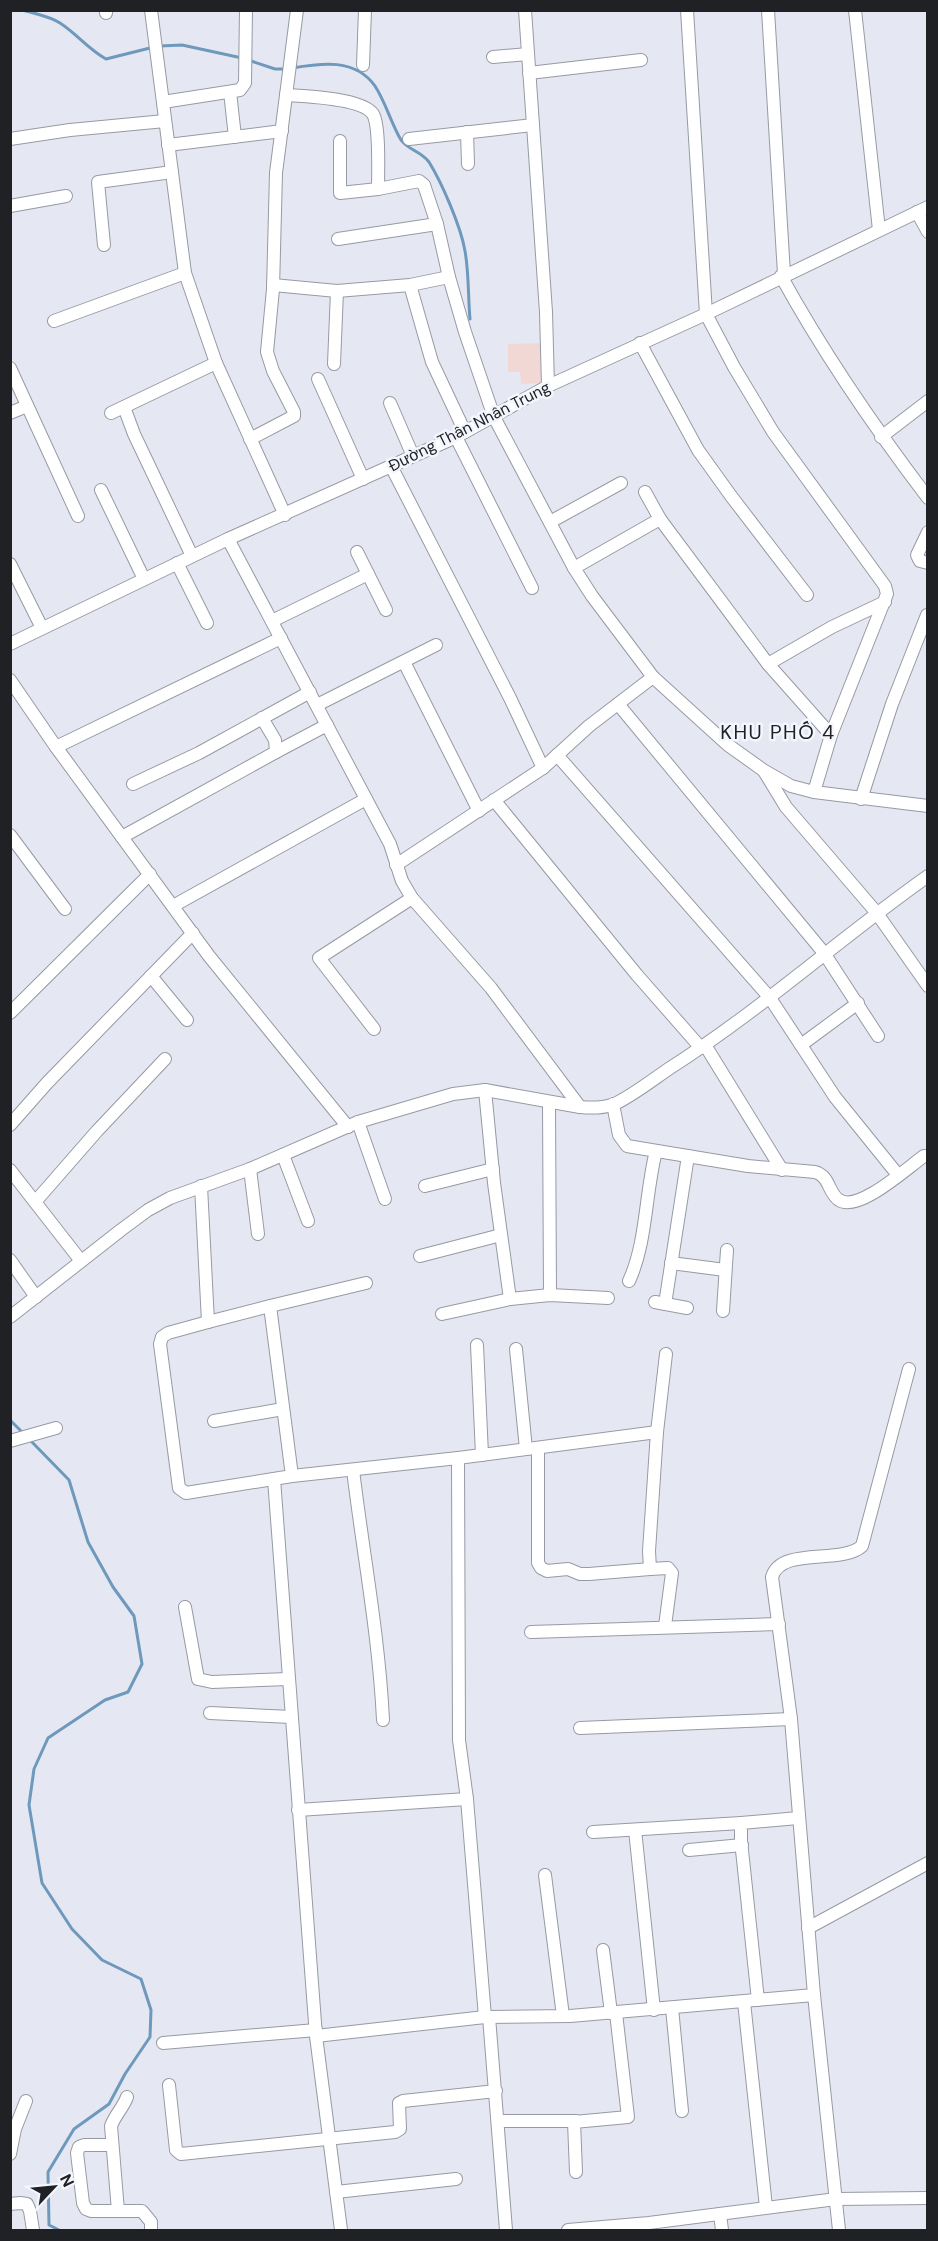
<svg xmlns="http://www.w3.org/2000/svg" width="938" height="2241" viewBox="0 0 938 2241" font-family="'DM Sans',sans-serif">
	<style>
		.commercial { fill: #f2d8d5 }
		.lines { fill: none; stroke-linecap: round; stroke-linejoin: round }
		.stream { stroke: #6e99bc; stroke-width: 3 }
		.minor-casing { stroke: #979aa3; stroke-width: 14 }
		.minor { stroke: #fff; stroke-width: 12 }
		.labels { text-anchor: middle; stroke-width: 5; stroke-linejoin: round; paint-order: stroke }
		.street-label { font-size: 16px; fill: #202124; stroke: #f3f6fd }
		.quarter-label { font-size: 20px; letter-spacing: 1.5px; fill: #202124; stroke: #f3f6fd }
	</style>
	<rect width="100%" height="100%" fill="#e5e8f2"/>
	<polygon class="commercial" points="541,343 542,383 521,384 520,372 508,372 508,344"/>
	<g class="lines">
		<g class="stream">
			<path d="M23 10C35 14 49 16 60 23 77 34 88 49 106 59L154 47"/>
			<polyline points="160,46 182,45 242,58"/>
			<polyline points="248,60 275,69 285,69"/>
			<path d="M292 68C322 63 355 58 375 86 386 103 391 123 401 140 408 150 421 151 429 162 442 183 461 227 465 251 469 273 468 297 470 319"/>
			<polyline points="10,1420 23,1433"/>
			<polyline points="30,1440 69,1480 88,1542 113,1587 134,1616 142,1664 128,1692 105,1700 48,1738 34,1769 29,1805 42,1883 72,1929 102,1960 141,1979 151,2010 150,2037 125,2074 109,2104 74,2129 48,2172 49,2225 59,2230"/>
		</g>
		<defs>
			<g id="minor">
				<polyline points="106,10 106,13"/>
				<polyline points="151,10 185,273 216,363 285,515"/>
				<polyline points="525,10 546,312 548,386"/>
				<polyline points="687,10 706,314 734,367 773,432 885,586 887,594 831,735 814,792"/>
				<polyline points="768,10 784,274"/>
				<polyline points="855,10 879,230"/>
				<polyline points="493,57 528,54"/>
				<polyline points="363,65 365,10"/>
				<polyline points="529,73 641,60"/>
				<polyline points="230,92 235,137"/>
				<path d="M286 95C304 96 362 98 373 114 380 126 378 173 378 189L419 181 424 185 437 224 449 277 465 332 494 417 574 568 592 596 653 677 728 745 763 770 791 786 814 792 928 806"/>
				<polyline points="163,102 240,90 245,83 246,10"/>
				<polyline points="467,132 468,164"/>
				<polyline points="10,139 70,130 165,121"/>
				<polyline points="409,139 533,125"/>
				<polyline points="340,141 340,193 378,189"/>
				<polyline points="168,145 282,131"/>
				<polyline points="10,206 66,196"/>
				<polyline points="917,212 928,232"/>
				<polyline points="338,239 437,224"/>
				<polyline points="104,245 98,182 172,172"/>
				<path d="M781 276C824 354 874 427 928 498"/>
				<polyline points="273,285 337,291 410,285 449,277"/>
				<polyline points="410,285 432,362 465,432"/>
				<polyline points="54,321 185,273"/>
				<polyline points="640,343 698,450 731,496 807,595"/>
				<polyline points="334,364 337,291"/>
				<polyline points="10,368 78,516"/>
				<polyline points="318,379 363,479"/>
				<polyline points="390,403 413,456"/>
				<polyline points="124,407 134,434 192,556"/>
				<polyline points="10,413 27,406"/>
				<polyline points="111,413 216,363"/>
				<polyline points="456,437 532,588"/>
				<polyline points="881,437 928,401"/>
				<polyline points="250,439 294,416 294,412 273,371 267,352 273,289 276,173 297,10"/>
				<polyline points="391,466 510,698 543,768"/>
				<polyline points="101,490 144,579"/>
				<polyline points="645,492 660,519 768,664 831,735"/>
				<polyline points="550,522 621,483"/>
				<polyline points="928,532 917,555 920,561 928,563"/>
				<polyline points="228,539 390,844 402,881 412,898 491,988 580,1107"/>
				<polyline points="357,552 386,610"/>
				<polyline points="177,563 207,623"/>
				<polyline points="10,564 42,628"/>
				<polyline points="574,568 660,519"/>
				<polyline points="272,621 368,574"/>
				<polyline points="10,644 228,539 456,437 548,386 706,314 928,207"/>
				<polyline points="404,662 479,811"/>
				<polyline points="768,664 832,627 885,602"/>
				<polyline points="10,680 56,747 209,956 348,1127"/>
				<polyline points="618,704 824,953 878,1036"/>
				<polyline points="317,705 436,645"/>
				<polyline points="56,747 281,638"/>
				<polyline points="276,752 327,725"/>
				<polyline points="557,755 770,998 835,1097 898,1175"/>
				<polyline points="764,771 786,807 876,912 928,986"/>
				<polyline points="133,784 199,753 310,692"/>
				<polyline points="861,799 892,704 927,615"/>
				<polyline points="494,800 637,975 701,1048"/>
				<polyline points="10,835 65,909"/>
				<polyline points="122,837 276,752 275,740 262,718"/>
				<polyline points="396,865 543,768 589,726 653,677"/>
				<polyline points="173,906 366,799"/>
				<polyline points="151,976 187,1020"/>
				<polyline points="10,1013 150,874"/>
				<polyline points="374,1029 319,958 412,898"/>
				<polyline points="705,1045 782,1170"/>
				<polyline points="801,1045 858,1003"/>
				<polyline points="485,1090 494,1183 510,1299"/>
				<polyline points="549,1102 550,1295"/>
				<path d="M613 1104 619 1135 627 1146 748 1166 815 1172C830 1176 828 1193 839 1200 858 1213 907 1168 924 1156"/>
				<polyline points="358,1122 385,1199"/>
				<polyline points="10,1125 47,1083 193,933"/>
				<polyline points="283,1155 308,1221"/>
				<polyline points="250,1169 258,1234"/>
				<polyline points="10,1170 81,1261"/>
				<polyline points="201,1186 208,1322 270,1306 292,1476"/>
				<polyline points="425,1186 493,1169"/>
				<polyline points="35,1202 97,1131 165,1059"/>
				<polyline points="420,1256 501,1235"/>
				<polyline points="10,1260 36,1297"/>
				<polyline points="671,1263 725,1270"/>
				<path d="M629 1281C647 1242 645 1194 656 1151"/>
				<polyline points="655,1302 687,1308"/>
				<polyline points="665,1304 688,1156"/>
				<polyline points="270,1306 366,1283"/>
				<polyline points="723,1311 727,1250"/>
				<polyline points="442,1314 510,1299 550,1295 608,1298"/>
				<path d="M10 1317 121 1230 148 1210 170 1198 250 1169 358 1122 453 1094 485 1090 580 1107C591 1108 602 1108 612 1105 628 1099 655 1078 670 1068 761 1010 840 938 928 876"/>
				<polyline points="208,1322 168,1333 162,1337 160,1344 179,1488 186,1493 292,1476 458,1458 657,1432"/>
				<polyline points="477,1345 482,1455"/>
				<polyline points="516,1349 526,1449"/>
				<polyline points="214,1421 283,1409"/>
				<polyline points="10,1441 56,1428"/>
				<polyline points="538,1448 538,1563 541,1568 547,1571 568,1569 580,1574 589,1574 650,1569"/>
				<polyline points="458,1458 459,1740 467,1799 485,2017"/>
				<path d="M353 1470C363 1553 379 1636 383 1720"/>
				<polyline points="274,1479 316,2036 341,2230"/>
				<polyline points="185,1607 198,1679 212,1682 288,1679"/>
				<polyline points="665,1626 672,1573 668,1568 650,1569 649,1551 657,1432 666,1354"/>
				<polyline points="531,1632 779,1624"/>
				<polyline points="210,1713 291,1717"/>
				<polyline points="580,1728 791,1719"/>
				<polyline points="298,1810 467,1799"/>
				<polyline points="635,1830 654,2010"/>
				<polyline points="593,1832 741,1823"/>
				<polyline points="689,1850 742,1845"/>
				<polyline points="545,1875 563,2016"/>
				<polyline points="808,1928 928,1863"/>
				<polyline points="603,1950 611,2013"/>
				<polyline points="758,2000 741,1841 741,1823 798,1818"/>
				<polyline points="744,2002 766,2207"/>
				<polyline points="672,2008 682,2111"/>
				<polyline points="489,2017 506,2230"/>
				<polyline points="316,2036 485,2017 570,2016 814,1995"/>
				<polyline points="163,2043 316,2030"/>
				<polyline points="169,2085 176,2150 181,2154 395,2132 400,2129 399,2103 403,2101 496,2091"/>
				<polyline points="498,2121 576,2121"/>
				<polyline points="112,2145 84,2145 79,2147 77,2153 83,2203 86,2209 91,2211 142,2211 151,2222 151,2230"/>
				<polyline points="10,2154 15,2129 26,2101"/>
				<polyline points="576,2172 574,2122 628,2117 616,2013"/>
				<polyline points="336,2192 456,2179"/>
				<polyline points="10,2204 20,2203 27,2204 30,2211 33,2230"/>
				<path d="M118 2211 111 2126C115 2115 123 2108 127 2097"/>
				<polyline points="720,2214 722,2230"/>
				<polyline points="568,2230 649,2223 836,2199 928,2198"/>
				<path d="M839 2230 814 1995 791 1719 772 1577C781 1546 841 1565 862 1546L909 1369"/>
			</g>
		</defs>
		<use href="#minor" class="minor-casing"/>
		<use href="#minor" class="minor"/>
	</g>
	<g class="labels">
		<g class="street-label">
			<text transform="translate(469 426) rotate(-27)" y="6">Đường Thân Nhân Trung</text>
		</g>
		<g class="quarter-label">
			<text x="778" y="739">KHU PHỐ 4</text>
		</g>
	</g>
	<rect width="938" height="2241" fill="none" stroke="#202124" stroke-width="24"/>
	<g transform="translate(54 2187) rotate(64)" stroke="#f3f6fd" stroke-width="4.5" paint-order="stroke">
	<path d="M0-4.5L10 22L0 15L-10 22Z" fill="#202124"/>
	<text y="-9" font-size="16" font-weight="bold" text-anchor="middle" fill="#202124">N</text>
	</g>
</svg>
